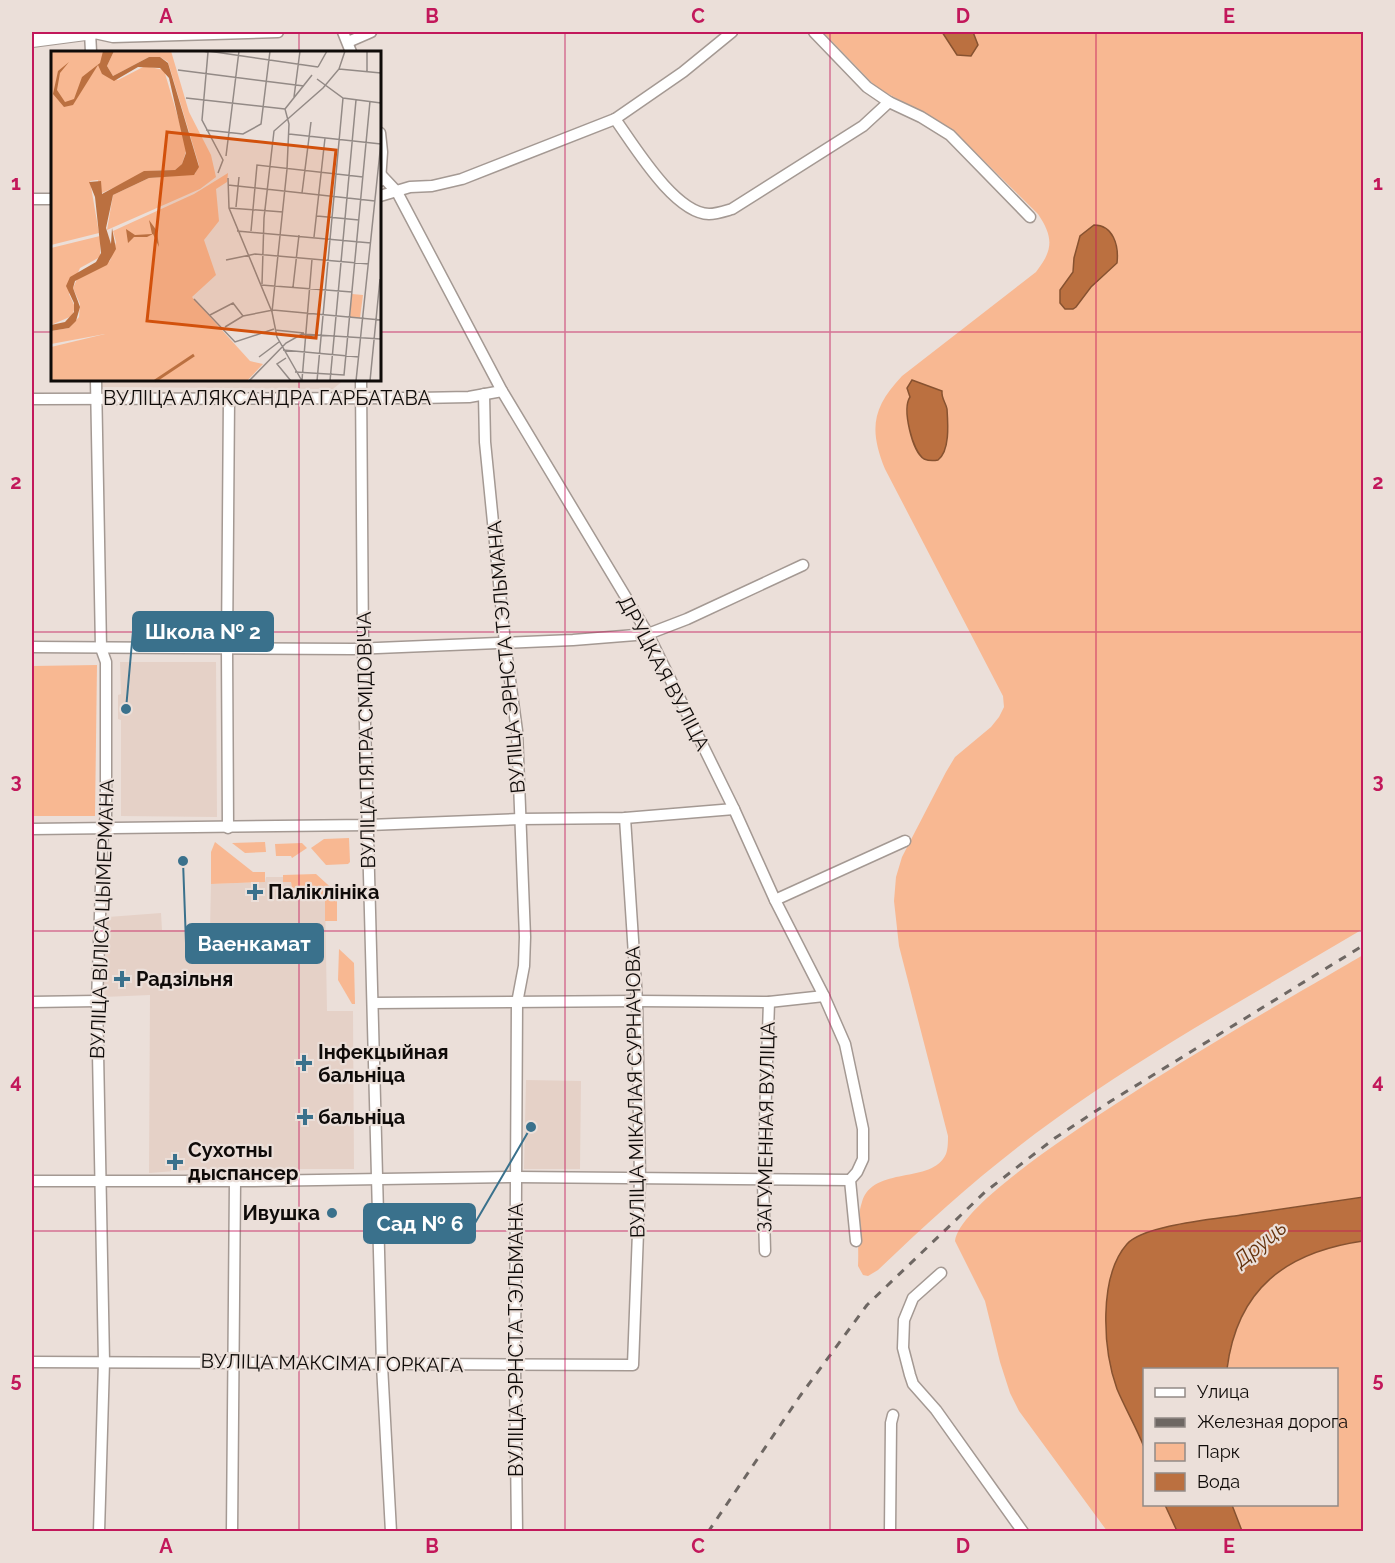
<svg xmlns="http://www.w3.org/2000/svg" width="1395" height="1563" viewBox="0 0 1395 1563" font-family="Raleway,sans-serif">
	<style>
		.built { fill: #e5d1c7 }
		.green { fill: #f8b892 }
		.water { fill: #bb7040; stroke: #875230; stroke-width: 1.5 }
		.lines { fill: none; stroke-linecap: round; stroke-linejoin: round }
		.minor-casing { stroke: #a49993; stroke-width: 13 }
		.major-casing { stroke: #a49993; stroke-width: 16 }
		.minor { stroke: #fff; stroke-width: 10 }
		.major { stroke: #fff; stroke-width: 14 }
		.rail { stroke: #6e6763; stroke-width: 3; stroke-dasharray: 8 8; stroke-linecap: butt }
		.grid { fill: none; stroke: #c2185b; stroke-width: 1.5; stroke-opacity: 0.55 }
		.poi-dot { fill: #3a718c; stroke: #ebdfd9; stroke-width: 2 }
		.labels { text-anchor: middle; stroke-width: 4.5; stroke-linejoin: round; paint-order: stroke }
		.street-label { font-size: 20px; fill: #0f0b09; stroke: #ebdfd9 }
		.poi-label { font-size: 20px; font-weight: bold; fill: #0f0b09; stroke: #ebdfd9; text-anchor: start }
		.water-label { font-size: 21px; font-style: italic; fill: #63310c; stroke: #ebdfd9 }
		.inset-river { fill: none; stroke: #bb7040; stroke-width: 3 }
		.inset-road { fill: none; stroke: #938a86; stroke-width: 1.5 }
		.view { fill: #d2510c; fill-opacity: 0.15; stroke: #d2510c; stroke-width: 3 }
		.inset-edge { fill: none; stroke: #0f0b09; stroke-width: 3 }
		.leader { fill: none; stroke: #3a718c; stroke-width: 2 }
		.callout-dot { fill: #3a718c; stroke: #ebdfd9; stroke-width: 2 }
		.callout { fill: #3a718c; stroke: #3a718c; stroke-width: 2 }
		.callout-label { font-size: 21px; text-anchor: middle; font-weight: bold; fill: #fff }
		.neatline { fill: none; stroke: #c2185b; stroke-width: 2 }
		.grid-label { font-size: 20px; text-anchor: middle; font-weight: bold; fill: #c2185b }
	</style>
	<rect width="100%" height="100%" fill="#ebdfd9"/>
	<g class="built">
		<polygon points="101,380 344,380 333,389 101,387"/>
		<polygon points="120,662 216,662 217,817 121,816 121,720 118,719 118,695 121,694"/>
		<polygon points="266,877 283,877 283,882 291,882 292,888 319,888 325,896 327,1011 353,1011 354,1169 201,1169 149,1173 150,995 103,997 103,921 108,917 161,913 162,930 210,930 211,884 265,882"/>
		<polygon points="526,1080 581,1081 580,1169 524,1169"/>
	</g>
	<g class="green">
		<path d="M823 32H1364L1363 929C1259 991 1152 1049 1054 1120 990 1166 935 1215 878 1270L868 1276 863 1275 858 1266C859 1248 856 1219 862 1202 873 1165 932 1185 946 1154 948 1149 948 1141 948 1136L899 946 894 901 896 877 902 857 946 772 955 757 991 727 999 717 1004 707 1003 696 885 469C869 429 872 408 902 376L1036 272C1053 250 1054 238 1038 214L959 136 939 121 877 88Z"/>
		<polygon points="97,665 95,816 32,816 32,666"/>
		<polygon points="349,838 350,862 348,864 326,865 311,848 324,839"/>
		<polygon points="215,842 253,872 265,872 265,882 211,884 211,852"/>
		<polygon points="265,842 266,852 245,853 232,843"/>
		<polygon points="302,843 307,848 292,858 291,856 276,856 275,844"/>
		<polygon points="316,874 337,893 337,921 325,921 325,896 319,896 319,888 292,888 291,882 283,882 283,875"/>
		<polygon points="339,949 354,963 355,1004 352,1004 338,980"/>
		<path d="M1363 955V1197L1198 1221 1141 1234 1113 1269 1106 1302V1319L1134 1422 1144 1447V1504L1165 1505 1177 1531H1107L1019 1411 1010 1393 1000 1362 985 1301 955 1241C962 1181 1298 994 1363 955Z"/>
		<path d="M1363 1241V1531H1242L1232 1505 1336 1504V1370H1227C1237 1289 1286 1252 1363 1241Z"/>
	</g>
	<g class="water">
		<polygon points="942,32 973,32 978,45 971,56 957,55"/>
		<path d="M1094 225C1113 225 1119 245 1117 263L1091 287 1076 307 1073 309H1065L1060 303V290L1073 272 1074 258 1080 236Z"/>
		<path d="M912 380 942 391C941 398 946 403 947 409 948 424 950 451 938 460 933 461 929 461 924 459 912 451 902 409 910 397L907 388Z"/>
		<path d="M1363 1197V1241C1286 1252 1237 1289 1227 1369L1144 1370V1447C1136 1427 1125 1408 1117 1389 1103 1350 1098 1277 1127 1244 1144 1225 1216 1219 1241 1215 1282 1209 1323 1203 1363 1197Z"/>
		<polygon points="1165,1505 1232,1505 1242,1531 1177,1531"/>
	</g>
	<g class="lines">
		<defs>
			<g id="minor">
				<polyline points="90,32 113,37 278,32"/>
				<polyline points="90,32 91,52"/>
				<polyline points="343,32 351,52"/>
				<polyline points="814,32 867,87 889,102 921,117 950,135 1030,217"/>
				<polyline points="348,42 371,32"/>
				<path d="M615 119C634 145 674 213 709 214 716 214 725 211 732 209L863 126 889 102"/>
				<polyline points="380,133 382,152 380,181"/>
				<polyline points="381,175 397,192 502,391 648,634 734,809 775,900 824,996 845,1044 863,1129 863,1159 857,1172 850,1180 856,1241"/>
				<polyline points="380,196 410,187 432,186 462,179 615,119 683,72 732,32"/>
				<polyline points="32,199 52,199"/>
				<polyline points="96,380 101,648 106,662 106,817 103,829 97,1001 104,1362 99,1532"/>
				<polyline points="361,380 363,648 382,1365 391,1532"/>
				<polyline points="484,394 485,442 505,643 517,731 525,937 524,966 517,1003 515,1366 517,1532"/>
				<polyline points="32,399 418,398 469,397 502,391"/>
				<polyline points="32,647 353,649 573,640 648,634 687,619 803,565"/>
				<polyline points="228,828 227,648 229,398"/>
				<polyline points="32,829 369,825 520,819 625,818 734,809"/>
				<polyline points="775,900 905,841"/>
				<polyline points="32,1002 97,1001"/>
				<polyline points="373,1003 637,1001 769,1002 824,996"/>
				<polyline points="32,1181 250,1181 516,1177 850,1180"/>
				<polyline points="765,1251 763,1181 769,1002"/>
				<polyline points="941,1273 913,1298 904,1320 903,1348 910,1375 913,1384 936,1410 1023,1532"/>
				<polyline points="32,1362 633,1365 640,1179 637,1001 625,818"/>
				<polyline points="232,1532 235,1181"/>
				<polyline points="890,1532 891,1423 893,1415"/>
			</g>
			<polyline id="major" points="32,40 93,32"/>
		</defs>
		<use href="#minor" class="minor-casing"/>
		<use href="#major" class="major-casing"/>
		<use href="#minor" class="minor"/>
		<use href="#major" class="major"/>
		<polyline class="rail" points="708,1532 800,1396 867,1305 985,1192 1055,1138 1111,1101 1364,945"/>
	</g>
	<path class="grid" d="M299 32V52M565 32V1532M830 32V1532M1096 32V1532M32 332H52M380 332H1364M299 380V1532M32 632H1364M32 931H1364M32 1231H1364"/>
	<g class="poi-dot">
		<path d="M252 883h6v6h6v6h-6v6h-6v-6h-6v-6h6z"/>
		<path d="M119 970h6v6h6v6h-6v6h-6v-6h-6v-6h6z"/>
		<path d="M301 1054h6v6h6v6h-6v6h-6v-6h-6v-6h6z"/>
		<path d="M302 1108h6v6h6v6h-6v6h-6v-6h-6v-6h6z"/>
		<path d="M172 1153h6v6h6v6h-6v6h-6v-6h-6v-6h6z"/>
		<circle cx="332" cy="1213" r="6"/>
	</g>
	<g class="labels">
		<g class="street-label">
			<text x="267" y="405">ВУЛІЦА АЛЯКСАНДРА ГАРБАТАВА</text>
			<text transform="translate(506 657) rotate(-95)" y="7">ВУЛІЦА ЭРНСТА ТЭЛЬМАНА</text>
			<text transform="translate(664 673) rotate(62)" y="7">ДРУЦКАЯ ВУЛІЦА</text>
			<text transform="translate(366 740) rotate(-91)" y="7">ВУЛІЦА ПЯТРА СМІДОВІЧА</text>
			<text transform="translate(102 919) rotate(-88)" y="7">ВУЛІЦА ВІЛІСА ЦЫМЕРМАНА</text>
			<text transform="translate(635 1092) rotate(-91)" y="7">ВУЛІЦА МІКАЛАЯ СУРНАЧОВА</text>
			<text transform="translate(766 1127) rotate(-89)" y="7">ЗАГУМЕННАЯ ВУЛІЦА</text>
			<text transform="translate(516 1340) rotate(-90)" y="7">ВУЛІЦА ЭРНСТА ТЭЛЬМАНА</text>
			<text transform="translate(332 1363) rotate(1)" y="7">ВУЛІЦА МАКСІМА ГОРКАГА</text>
		</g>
		<g class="poi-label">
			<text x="268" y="899">Паліклініка</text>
			<text x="136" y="986">Радзільня</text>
			<text x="318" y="1059">Інфекцыйная<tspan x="318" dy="23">бальніца</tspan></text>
			<text x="318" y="1124">бальніца</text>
			<text x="188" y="1157">Сухотны<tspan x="188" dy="23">дыспансер</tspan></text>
			<text x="320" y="1220" text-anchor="end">Ивушка</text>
		</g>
		<g class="water-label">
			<text transform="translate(1260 1244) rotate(-39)" y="7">Друць</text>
		</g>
	</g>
	<g transform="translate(51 51)">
		<rect width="330" height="330" fill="#ebdfd9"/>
		<path d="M0 0H52L51 23 67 29 94 15 113 19 136 97 131 113 124 119 99 120 49 143 47 129 39 130 48 182 0 194ZM63 0H120L138 61 160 104 165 126 149 138 56 179 62 144 98 127 144 123 148 114 117 11 109 6H98L62 25 56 15ZM177 122 176 131 165 138 168 170 153 189 165 224 141 246 199 310 212 313 196 330H0V296L54 283 0 293V280L18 277 28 266 29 253 22 237 26 228 59 210 65 191 62 180 143 143ZM49 185V206L29 217 18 243 24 256 21 265 0 274V197ZM301 243 312 244 309 267 299 266Z" fill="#f8b892"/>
		<path d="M52 0H63L56 15 62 25 98 6H109L117 12 148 116 143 124 98 127 62 144 55 177 60 193 61 177 65 198 56 214 24 230 22 237 29 256 25 270 18 277 0 280V274L14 271 23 261V252L15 235 19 226 45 211 50 202 44 146 38 131 50 130 51 143 93 120 124 119 131 113 135 102 118 27 109 17 87 16 63 30 51 23 47 14 22 54 13 56 2 43 7 20 18 11 9 22 6 39 14 51 23 48 31 26 49 12ZM98 169 106 180 108 196 102 183 96 186H83L77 192 75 178 84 184 101 183Z" fill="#bb7040"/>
		<path class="inset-river" d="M104 330 143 304"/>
		<path class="inset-road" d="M152 0 157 1 151 69 172 109 167 122M157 0 267 16M267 16 276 0M288 18 330 22M127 19 253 35M316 21V0M266 28 292 47 330 52M243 46 249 0M135 47 234 58M155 79 192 83 210 73 219 0M238 83 330 93M175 105 188 0M177 127 178 157 221 261 226 286 251 330M177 134 324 150M251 142 260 71M185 156 188 126M178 157 232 161M266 165 308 169M186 180 320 192M200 180 206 114 312 126M263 186 274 87M175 209 204 203 318 213M211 233 213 167 223 80 272 37 288 18 294 0M210 234 301 241M242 236 248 184M143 248 184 291 223 278M221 261 236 118 238 73 234 58 261 24M159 264 182 252 192 265M174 276 192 265 222 259 330 269M224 279 253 282M232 299 308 306M208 306 228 291M235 307 226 313 240 330M244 321 293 324 319 50M251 329 261 208M198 330 235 292 251 283 330 288M266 330 292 47M279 330 305 49M305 330 330 91M319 330 329 228"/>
		<path class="view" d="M116 81 285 99 265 287 96 270Z"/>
		<rect width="330" height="330" class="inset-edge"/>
	</g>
	<path class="leader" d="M126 709L133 631M183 861L186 943M531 1127L475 1223"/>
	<g class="callout-dot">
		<circle cx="126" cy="709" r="6"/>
		<circle cx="183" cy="861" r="6"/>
		<circle cx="531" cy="1127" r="6"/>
	</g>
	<g class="callout">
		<rect x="133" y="612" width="140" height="39" rx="6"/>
		<rect x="186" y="924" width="137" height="39" rx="6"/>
		<rect x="364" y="1204" width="111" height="39" rx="6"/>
	</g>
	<g class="callout-label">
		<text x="203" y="639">Школа № 2</text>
		<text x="254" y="951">Ваенкамат</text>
		<text x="420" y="1231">Сад № 6</text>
	</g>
	<rect width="1395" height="1563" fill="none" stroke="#ebdfd9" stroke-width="66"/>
	<rect x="1143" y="1368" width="195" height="138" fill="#ebdfd9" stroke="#938a86" stroke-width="1.5"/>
	<rect x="1155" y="1388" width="30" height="9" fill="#ffffff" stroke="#938a86" stroke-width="1.5"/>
	<text x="1197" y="1398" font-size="18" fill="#0f0b09">Улица</text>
	<rect x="1155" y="1418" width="30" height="9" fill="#6e6763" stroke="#938a86" stroke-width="1.5"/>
	<text x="1197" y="1428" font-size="18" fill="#0f0b09">Железная дорога</text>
	<rect x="1155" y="1443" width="30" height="18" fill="#f8b892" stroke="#938a86" stroke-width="1.5"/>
	<text x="1197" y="1458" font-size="18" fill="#0f0b09">Парк</text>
	<rect x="1155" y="1473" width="30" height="18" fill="#bb7040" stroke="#938a86" stroke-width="1.5"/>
	<text x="1197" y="1488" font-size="18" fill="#0f0b09">Вода</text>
	<rect x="33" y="33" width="1329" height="1497" class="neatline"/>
	<g class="grid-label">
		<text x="166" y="23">A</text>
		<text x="432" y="23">B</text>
		<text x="698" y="23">C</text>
		<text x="963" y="23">D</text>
		<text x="1229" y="23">E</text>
		<text x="16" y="190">1</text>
		<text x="1378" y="190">1</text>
		<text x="16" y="489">2</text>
		<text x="1378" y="489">2</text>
		<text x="16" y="788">3</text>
		<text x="1378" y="788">3</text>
		<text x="16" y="1088">4</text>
		<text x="1378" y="1088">4</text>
		<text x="16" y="1387">5</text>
		<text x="1378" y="1387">5</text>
		<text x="166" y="1553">A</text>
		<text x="432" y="1553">B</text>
		<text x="698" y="1553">C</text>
		<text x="963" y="1553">D</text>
		<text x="1229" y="1553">E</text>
	</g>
</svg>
